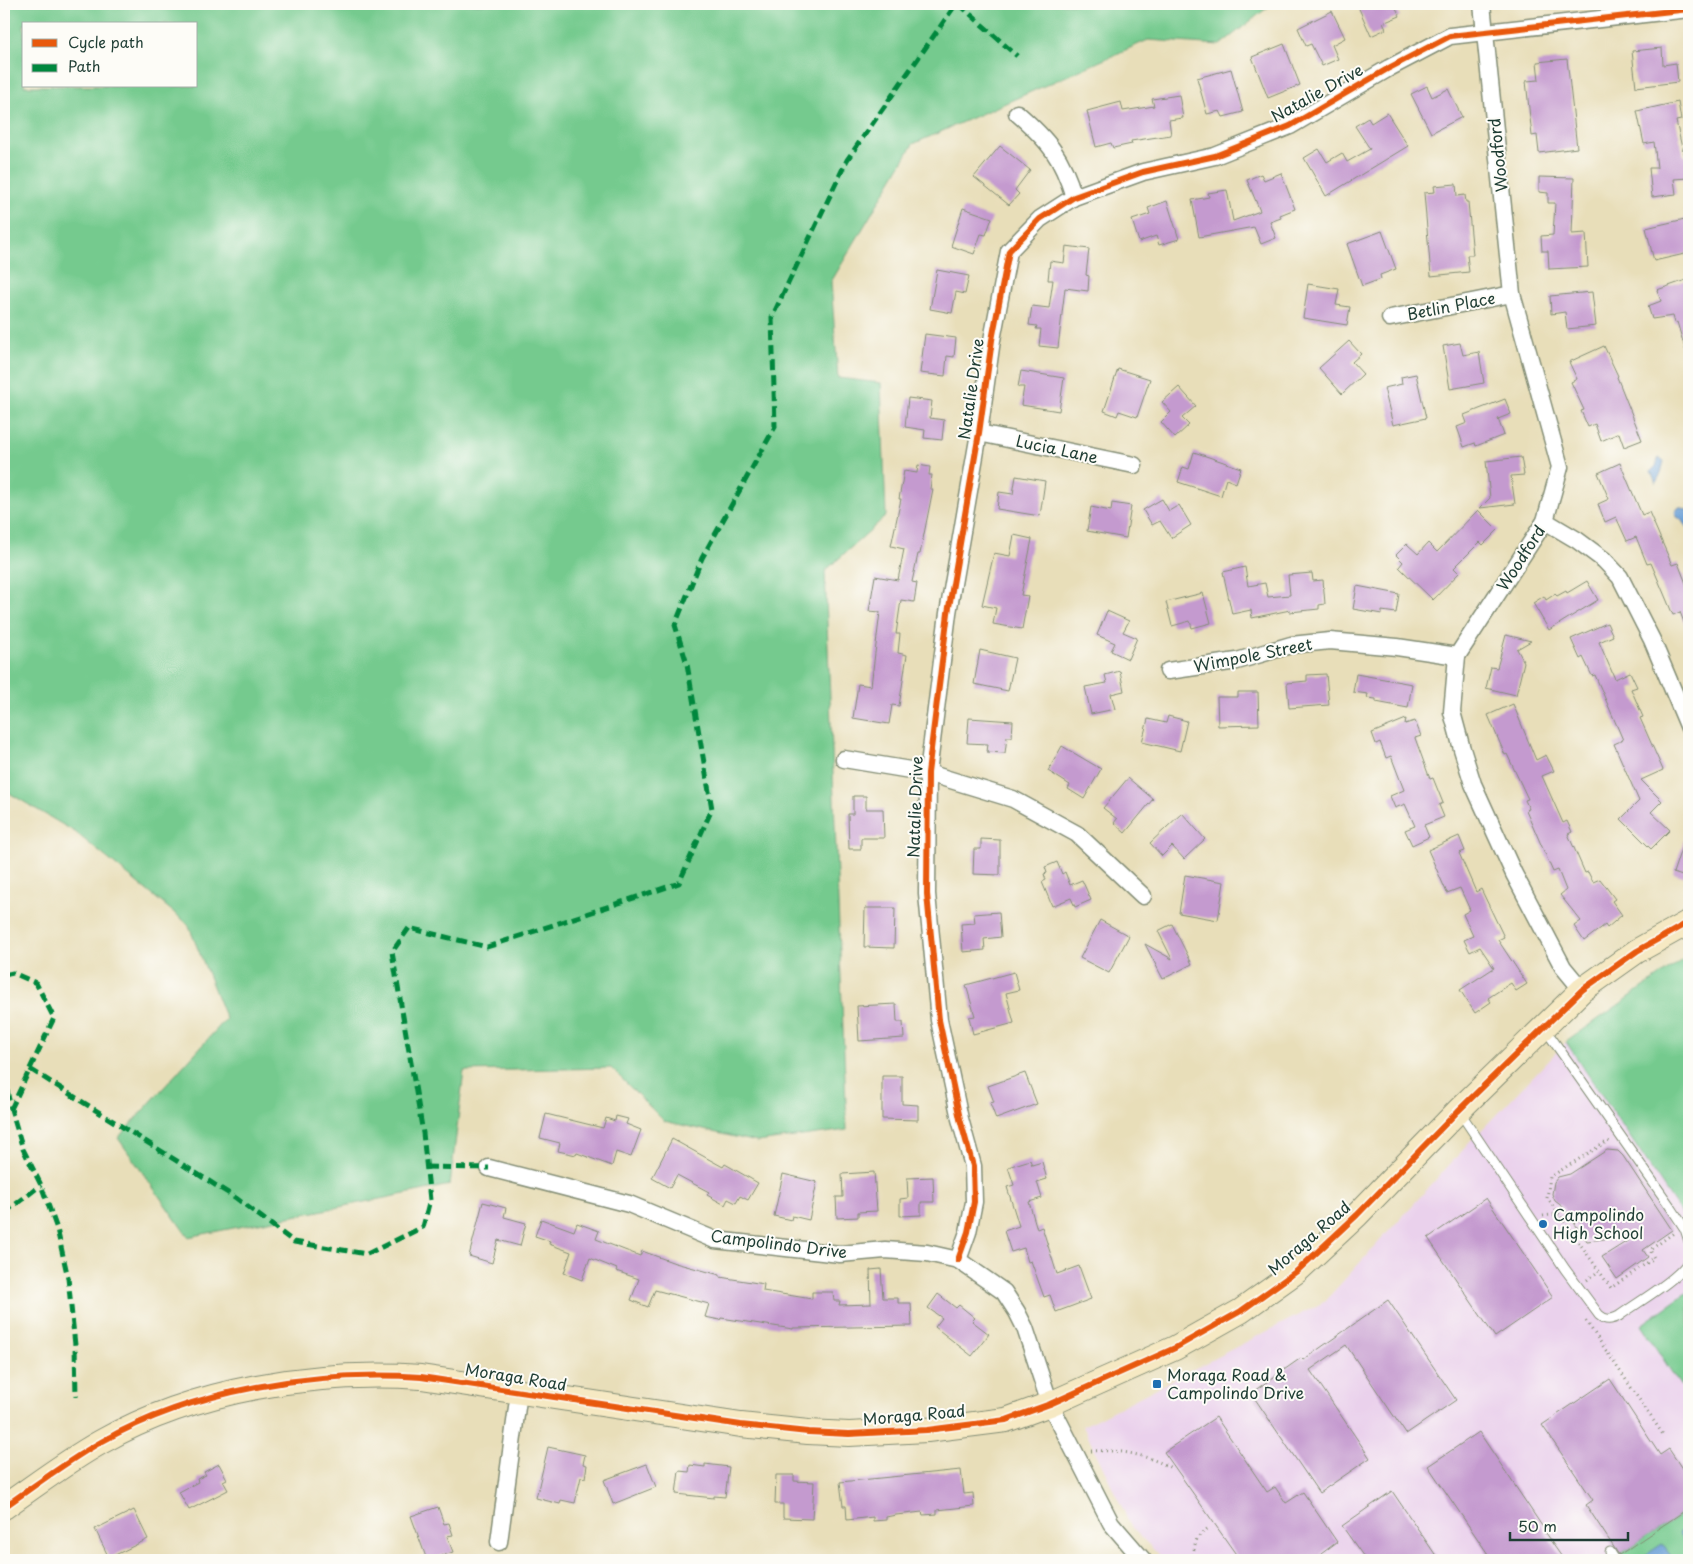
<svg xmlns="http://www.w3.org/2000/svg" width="1693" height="1564" viewBox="0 0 1693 1564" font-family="'Playpen Sans',sans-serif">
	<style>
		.built { fill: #ead1ec }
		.green { fill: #74ca8e; stroke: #4a8461; fill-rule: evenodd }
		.water { fill: #699fd6; stroke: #446e85 }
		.building { fill: #c49acf }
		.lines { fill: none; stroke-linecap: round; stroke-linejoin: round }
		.service-casing { stroke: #848e76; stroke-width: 11 }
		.minor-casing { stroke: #848e76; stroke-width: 19 }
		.secondary-casing { stroke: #848e76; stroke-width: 26 }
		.path { stroke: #848e76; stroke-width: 3; stroke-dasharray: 1 4; stroke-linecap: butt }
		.service { stroke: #fff; stroke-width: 9 }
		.minor { stroke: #fff; stroke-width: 16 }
		.secondary { stroke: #f6e9c3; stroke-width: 24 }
		.quiet { stroke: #00873e; stroke-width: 5; stroke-dasharray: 10 5; stroke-linecap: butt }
		.cycleway-casing { stroke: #fdfcf7; stroke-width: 9 }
		.cycleway { stroke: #e8590c; stroke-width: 6 }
		.poi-dot { fill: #1f6fb2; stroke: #fdfcf7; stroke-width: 2 }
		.labels { text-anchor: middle; stroke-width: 4; stroke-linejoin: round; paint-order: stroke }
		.street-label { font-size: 16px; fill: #1f3d34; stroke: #fdfcf7 }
		.poi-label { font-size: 16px; fill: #1f3d34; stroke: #fdfcf7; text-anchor: start }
	</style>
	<rect width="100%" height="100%" fill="#fdfcf7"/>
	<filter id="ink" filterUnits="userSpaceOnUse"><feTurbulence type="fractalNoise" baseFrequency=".02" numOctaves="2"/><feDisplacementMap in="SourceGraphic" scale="10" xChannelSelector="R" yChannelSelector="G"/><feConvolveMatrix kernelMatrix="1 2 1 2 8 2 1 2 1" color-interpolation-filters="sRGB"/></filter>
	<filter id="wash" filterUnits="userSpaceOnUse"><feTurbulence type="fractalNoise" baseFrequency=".0096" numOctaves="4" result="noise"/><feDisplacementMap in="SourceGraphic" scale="20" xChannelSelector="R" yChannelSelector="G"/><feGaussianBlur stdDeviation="1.12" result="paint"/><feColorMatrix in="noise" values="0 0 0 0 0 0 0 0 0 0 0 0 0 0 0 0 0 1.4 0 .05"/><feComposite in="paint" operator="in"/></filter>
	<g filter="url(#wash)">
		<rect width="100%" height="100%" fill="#e8deb9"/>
		<polygon class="built" points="1689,955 1689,1560 1164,1560 1132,1528 1083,1426 1324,1302 1473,1139 1566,1042"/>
		<g class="green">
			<path d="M4 4H1272L1220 45 1148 40 913 144 831 282 838 378 881 383 886 516 825 571 847 1130 757 1142 664 1121 611 1068 464 1071 450 1185 188 1237 118 1138 226 1019 188 924 75 832 4 790ZM24 24H196V86H24Z"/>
			<polygon points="1689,955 1689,1225 1566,1042"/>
			<polygon points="1689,1291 1689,1399 1641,1325"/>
			<polygon points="1689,1508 1689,1560 1623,1560 1619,1555"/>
		</g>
		<g class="water">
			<polygon points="1660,458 1664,461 1661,473 1656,483 1651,471 1656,466 1658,459"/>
			<path d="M1679 507 1689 511V528C1683 526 1683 519 1677 517L1675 512Z"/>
			<polygon points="1689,1526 1689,1550 1678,1533"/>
			<polygon points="1662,1544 1674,1560 1638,1560"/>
		</g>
		<g id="blocks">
			<g class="building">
				<polygon points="1357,4 1394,4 1400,16 1383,23 1386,29 1371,36"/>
				<polygon points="1332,11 1345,38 1332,45 1338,59 1322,66 1311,44 1306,46 1298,28"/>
				<polygon points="1284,44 1300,85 1268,98 1252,57"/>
				<polygon points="1662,48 1663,65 1676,63 1678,82 1636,87 1632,51"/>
				<polygon points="1567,59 1577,148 1539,153 1537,135 1532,136 1526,81 1539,80 1537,62"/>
				<polygon points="1231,69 1243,112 1223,117 1220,111 1207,114 1197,78"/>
				<polygon points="1427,86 1432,97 1448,89 1462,117 1431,133 1411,94"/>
				<polygon points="1179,95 1183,118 1169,120 1171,135 1131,141 1132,144 1113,148 1111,143 1096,147 1087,111 1121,102 1123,111 1154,106 1152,99"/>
				<polygon points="1678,102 1681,120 1676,121 1684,157 1686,156 1688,178 1674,179 1676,194 1652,197 1649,168 1657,168 1654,142 1644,144 1637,111"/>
				<polygon points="1387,113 1408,146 1326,196 1304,158 1319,149 1327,162 1342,153 1347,162 1370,149 1355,126 1368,118 1371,123"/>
				<polygon points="1000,146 1030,170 1015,190 1019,194 1009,205 974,177"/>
				<polygon points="1281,173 1295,209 1280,215 1281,218 1270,222 1276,238 1261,244 1254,227 1199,237 1192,200 1209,197 1208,193 1227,190 1233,221 1260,211 1247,180 1261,174 1264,180"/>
				<polygon points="1539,177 1574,178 1572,234 1586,233 1588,267 1549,269 1548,251 1542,251 1541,236 1553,235 1555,203 1548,203 1548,193 1539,192"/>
				<polygon points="1456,184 1457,196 1465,195 1466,202 1468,202 1473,255 1467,255 1469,272 1431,276 1424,193 1435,192 1434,186"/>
				<polygon points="1167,201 1179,239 1159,245 1156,236 1139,242 1132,220 1150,214 1148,208"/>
				<polygon points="963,208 992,218 986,235 981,234 974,254 951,246"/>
				<polygon points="1689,218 1689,253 1654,261 1646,228"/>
				<polygon points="1382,231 1396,269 1380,275 1381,279 1362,286 1347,244"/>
				<polygon points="1066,246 1089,249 1086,275 1089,276 1088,291 1065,288 1058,348 1039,346 1041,329 1036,329 1037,326 1029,325 1032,306 1049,308 1053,280 1048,280 1050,261 1064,263"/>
				<polygon points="937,270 969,276 965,294 956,292 952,313 930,309"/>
				<polygon points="1689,279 1689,352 1686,352 1677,322 1675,323 1673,316 1652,319 1648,306 1661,301 1657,290"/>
				<polygon points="1308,284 1339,289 1336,305 1350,307 1347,325 1303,318"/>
				<polygon points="1592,292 1596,326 1567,329 1565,312 1551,314 1550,296"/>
				<polygon points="925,334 956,338 954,357 947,356 945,376 920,373"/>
				<polygon points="1349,341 1361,354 1352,362 1363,374 1342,394 1319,368"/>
				<polygon points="1460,343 1463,355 1479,352 1484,383 1450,389 1443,346"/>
				<polygon points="1604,346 1618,376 1617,377 1642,440 1624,447 1619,433 1601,441 1595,424 1588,427 1581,411 1584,410 1571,382 1577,379 1569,362"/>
				<polygon points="1118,369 1150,379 1137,417 1119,411 1117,416 1104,411"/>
				<polygon points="1021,371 1064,378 1059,411 1021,405 1024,387 1018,387"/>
				<polygon points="1416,374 1426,418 1393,425 1384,388 1402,384 1401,377"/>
				<polygon points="1179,387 1196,406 1182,418 1189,425 1175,438 1161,422 1171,412 1162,402"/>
				<polygon points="908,398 932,401 930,418 944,420 942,440 924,438 925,430 905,427"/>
				<polygon points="1505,399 1511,414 1498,419 1504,435 1476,446 1475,443 1464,447 1457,427 1467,423 1464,415"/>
				<polygon points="1194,452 1241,468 1236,483 1226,479 1221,496 1178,482 1183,467 1189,469"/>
				<polygon points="1521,457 1524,475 1511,476 1515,504 1480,508 1490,498 1486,461"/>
				<polygon points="1620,463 1642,515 1649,512 1672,565 1678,563 1689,591 1689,635 1680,612 1673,615 1651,563 1647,564 1636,537 1627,541 1616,517 1605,522 1598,504 1609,499 1598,473"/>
				<polygon points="918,465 930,467 929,475 932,475 930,489 933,489 920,554 918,554 912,582 917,583 914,602 901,600 896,634 900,634 898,653 907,655 899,706 892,705 889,724 853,718 858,684 871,686 880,612 869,611 875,576 898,580 904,549 891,546 901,499 899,499 904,471 917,473"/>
				<polygon points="1016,476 1045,481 1040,516 997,509 999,492 1013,494"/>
				<polygon points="1162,499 1169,511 1179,505 1191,525 1171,538 1160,521 1152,525 1143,510"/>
				<polygon points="1112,503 1131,506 1126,538 1087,531 1091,507 1111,511"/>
				<polygon points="1478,510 1498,530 1483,545 1480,542 1454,568 1459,573 1433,600 1399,567 1403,562 1396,555 1407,544 1418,554 1428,543 1437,552"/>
				<polygon points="1014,535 1032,539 1021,595 1028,596 1022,629 993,624 996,608 982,605 994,553 1010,556"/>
				<polygon points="1245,567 1248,586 1265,583 1268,597 1290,595 1288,575 1312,573 1313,581 1323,580 1325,604 1319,605 1319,609 1290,612 1290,610 1252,618 1251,610 1232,614 1223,572"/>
				<polygon points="1587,581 1598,600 1549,630 1533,603 1544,596 1546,600 1555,594 1557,596 1566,591 1567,593"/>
				<polygon points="1357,586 1399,594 1396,613 1382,611 1382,614 1353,609"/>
				<polygon points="1203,593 1211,623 1192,628 1190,621 1172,626 1166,602"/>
				<polygon points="1107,611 1129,621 1123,632 1137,638 1128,659 1111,651 1115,643 1097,635"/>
				<polygon points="1607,623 1613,636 1599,642 1615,679 1630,672 1637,687 1631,689 1643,717 1640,718 1663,770 1641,780 1662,801 1651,812 1670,830 1651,849 1621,819 1639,801 1614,744 1623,740 1595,675 1592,676 1583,657 1580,659 1571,639"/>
				<polygon points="1506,635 1531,641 1517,649 1524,662 1516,695 1486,688 1491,667 1497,668"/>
				<polygon points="980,650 1015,658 1008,691 974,684"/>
				<polygon points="1120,671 1124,691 1111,694 1115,709 1091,714 1085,687 1107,683 1105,675"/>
				<polygon points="1326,674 1329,705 1289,708 1287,683 1307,681 1307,675"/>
				<polygon points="1356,674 1412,684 1408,708 1376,702 1376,699 1367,698 1368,694 1353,692"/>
				<polygon points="1238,692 1258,692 1259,725 1218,726 1217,697 1238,697"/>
				<polygon points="1513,704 1536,760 1546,755 1554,771 1542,776 1563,823 1567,821 1572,832 1568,834 1585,873 1588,872 1593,882 1600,879 1615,899 1612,901 1622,915 1607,928 1605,925 1584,941 1574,926 1581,921 1560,895 1566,890 1558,870 1553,872 1526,810 1529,809 1525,800 1528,799 1507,754 1505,755 1488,715"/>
				<polygon points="1168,716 1187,721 1180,751 1142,742 1148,719 1166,723"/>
				<polygon points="969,718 1013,721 1012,737 1007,737 1005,753 987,752 988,744 967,743"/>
				<polygon points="1406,719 1405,724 1415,721 1421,736 1415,738 1430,779 1433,778 1443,803 1439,805 1444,817 1424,825 1429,837 1412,845 1405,830 1415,826 1405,804 1395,808 1390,796 1404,790 1391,756 1386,758 1380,742 1376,744 1372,733"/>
				<polygon points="1062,746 1101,769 1084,799 1068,789 1070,785 1048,771"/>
				<polygon points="1128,778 1153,799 1125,833 1114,823 1117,819 1103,808"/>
				<polygon points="853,796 866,796 866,809 883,809 884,838 861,838 861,849 849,849 848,814 853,814"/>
				<polygon points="1182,813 1205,839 1184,859 1172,846 1162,856 1150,843"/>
				<polygon points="1687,831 1689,832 1689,878 1673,873"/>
				<polygon points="1459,836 1465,851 1459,853 1476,892 1481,889 1504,937 1498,940 1527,984 1516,991 1511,983 1488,998 1491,1002 1475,1013 1460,990 1494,968 1480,947 1470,952 1464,940 1473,936 1463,914 1470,910 1460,888 1447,893 1428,850"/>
				<polygon points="981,839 1000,840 1000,875 973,874 974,849 981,849"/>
				<polygon points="1057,862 1062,874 1065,872 1070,885 1082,880 1091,900 1075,907 1071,898 1052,906 1042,882 1046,880 1044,874 1047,873 1045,867"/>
				<polygon points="1185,875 1224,882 1218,920 1179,913"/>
				<polygon points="865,908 895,908 894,948 864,947"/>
				<polygon points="999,912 1001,937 984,939 985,950 963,952 961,924 975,923 974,914"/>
				<polygon points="1100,920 1129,936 1109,973 1080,958"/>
				<polygon points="1172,924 1192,964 1163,979 1145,944 1172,959 1158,931"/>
				<polygon points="1014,972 1019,990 1006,993 1014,1023 973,1034 969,1017 975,1016 966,985"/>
				<polygon points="896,1004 897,1022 903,1022 904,1038 859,1041 857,1006"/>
				<polygon points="1025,1073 1037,1104 996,1119 990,1103 994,1102 988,1086"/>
				<polygon points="882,1076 902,1076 902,1104 918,1105 918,1120 882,1119"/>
				<polygon points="546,1114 603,1128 606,1118 615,1121 616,1116 628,1119 626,1124 641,1130 631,1157 616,1152 612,1166 577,1153 576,1155 558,1151 560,1143 540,1138"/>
				<polygon points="672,1139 723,1167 725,1164 758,1183 748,1200 740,1196 736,1203 728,1199 725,1205 707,1195 709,1192 677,1175 670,1188 652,1178"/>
				<polygon points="1607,1150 1618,1151 1623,1156 1672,1230 1643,1250 1648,1257 1617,1279 1602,1257 1637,1235 1587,1241 1563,1207 1555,1201 1552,1194 1554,1182 1558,1177 1570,1174"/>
				<polygon points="1030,1160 1032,1165 1042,1162 1047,1179 1037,1182 1042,1198 1029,1202 1037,1229 1042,1227 1057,1274 1079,1266 1091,1299 1056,1312 1050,1295 1044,1297 1031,1261 1028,1262 1024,1248 1011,1252 1004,1231 1019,1226 1007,1187 1014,1185 1008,1167"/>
				<polygon points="874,1172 877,1211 858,1212 858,1217 837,1218 836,1197 843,1197 842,1174"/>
				<polygon points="783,1174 817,1182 809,1220 792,1216 791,1220 774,1216"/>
				<polygon points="933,1177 934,1202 921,1202 921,1215 900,1216 900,1199 908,1198 907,1178"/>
				<polygon points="1486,1198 1553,1297 1495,1337 1428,1238"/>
				<polygon points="483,1202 506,1208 504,1217 526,1223 520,1246 498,1240 492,1263 469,1256"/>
				<polygon points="541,1219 574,1231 577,1223 599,1231 596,1239 640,1256 642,1251 675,1263 720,1275 720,1277 764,1284 763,1291 812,1299 812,1292 833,1292 834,1301 840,1301 839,1305 871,1304 870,1270 881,1269 883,1298 898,1298 898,1303 911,1303 912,1326 793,1328 793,1329 721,1318 720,1320 705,1317 709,1304 655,1290 648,1307 631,1300 639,1279 616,1271 617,1269 590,1258 582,1280 564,1273 571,1252 549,1244 550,1241 535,1236"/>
				<polygon points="938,1294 956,1308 959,1305 975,1318 972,1321 989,1334 972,1356 935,1327 942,1318 928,1308"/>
				<polygon points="1388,1300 1456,1400 1406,1434 1346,1345 1310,1370 1370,1458 1319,1493 1251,1393 1301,1358 1303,1360"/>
				<polygon points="1610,1379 1660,1455 1669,1449 1689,1479 1689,1508 1619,1555 1586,1505 1593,1500 1542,1425"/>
				<polygon points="1216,1417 1267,1492 1275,1487 1286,1503 1303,1492 1337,1542 1321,1554 1325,1560 1240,1560 1164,1452"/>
				<polygon points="1479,1432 1546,1532 1545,1533 1564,1560 1492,1560 1428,1466"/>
				<polygon points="548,1447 585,1455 583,1464 587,1465 585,1478 581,1477 575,1503 561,1500 560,1504 536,1498"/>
				<polygon points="219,1464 227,1479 223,1481 228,1490 189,1510 179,1492 198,1482 197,1479 206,1475 204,1472"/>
				<polygon points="647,1464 656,1487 613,1504 604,1480"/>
				<polygon points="705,1464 729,1467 725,1497 714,1496 714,1498 676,1494 679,1471 689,1472 690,1465 705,1467"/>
				<polygon points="961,1470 964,1494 973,1493 974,1506 937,1510 937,1514 923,1515 922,1512 896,1515 886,1517 886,1520 873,1521 873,1517 847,1520 846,1506 843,1506 840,1482"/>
				<polygon points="776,1475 794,1475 794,1481 814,1482 812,1519 783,1518 783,1504 775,1504"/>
				<polygon points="1392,1491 1439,1560 1366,1560 1342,1526"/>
				<polygon points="438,1507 444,1524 449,1523 453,1535 447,1536 453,1552 427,1560 411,1516"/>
				<polygon points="134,1510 148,1539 109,1558 95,1529"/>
			</g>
		</g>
	</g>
	<g filter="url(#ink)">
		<use href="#blocks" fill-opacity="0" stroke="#848e76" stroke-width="1"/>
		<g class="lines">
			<defs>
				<g id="service">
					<polyline points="1545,1029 1672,1209 1685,1229 1689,1241"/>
					<path d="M1459 1111 1565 1269 1599 1315C1606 1321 1611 1320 1619 1316 1635 1304 1684 1276 1689 1259"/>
					<polyline points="1610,1552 1615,1560"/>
				</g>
				<g id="minor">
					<polyline points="1482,4 1512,294 1560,467 1545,521 1457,656 1452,712 1462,749 1473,784 1514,874 1563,967 1582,990"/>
					<path d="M1017 113C1049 141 1062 157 1074 197"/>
					<polyline points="1390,318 1512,294"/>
					<polyline points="979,433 1134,465"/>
					<polyline points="1545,521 1577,540 1604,560 1620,577 1652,640 1689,728"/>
					<polyline points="1168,671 1237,661 1291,645 1330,641 1397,647 1457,656"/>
					<polyline points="844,759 928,773 1013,799 1077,834 1143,896"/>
					<polyline points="489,1168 629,1204 715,1240 840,1254 885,1250 927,1253 958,1260 1004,1292 1017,1312 1025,1328 1050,1404 1111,1523 1143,1560"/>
					<polyline points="958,1260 968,1232 974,1202 973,1166 960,1119 939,1020 927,894 928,773 948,613 979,433 992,340 1009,251 1040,219 1074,197 1143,172 1215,156 1290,126 1389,68 1450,36 1689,9"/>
					<polyline points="499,1542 519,1392"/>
				</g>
				<path id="secondary" d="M4 1507C36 1485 67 1461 101 1442 194 1389 316 1370 421 1377L741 1425 808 1432 849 1434 927 1430 1006 1420 1050 1404 1175 1348 1241 1311 1297 1271 1357 1215 1458 1111 1582 990 1637 951 1689 922"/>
			</defs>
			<use href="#service" class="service-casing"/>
			<use href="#minor" class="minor-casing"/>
			<use href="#secondary" class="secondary-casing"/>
			<g class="path">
				<polyline points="1559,1214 1547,1198 1550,1177 1608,1141 1610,1142"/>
				<polyline points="1543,1216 1559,1214 1611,1288 1654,1258 1650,1250 1675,1232"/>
				<polyline points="1587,1280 1599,1271"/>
				<polyline points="1586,1321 1664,1436"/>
				<path d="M1091 1451C1120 1449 1148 1455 1173 1469"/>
				<path d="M1193 1560C1195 1541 1194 1538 1210 1527"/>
			</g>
			<use href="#service" class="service"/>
			<use href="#minor" class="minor"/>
			<use href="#secondary" class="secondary"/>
			<g class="quiet">
				<polyline points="959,4 1017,56"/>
				<polyline points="4,975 13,973 36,983 54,1018 11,1109"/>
				<polyline points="30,1069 236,1198 294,1242 367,1254 423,1227 430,1200 423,1133 392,952 409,928 487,947 679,883 712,809 687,664 675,625 702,558 775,427 772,317 847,160 956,4"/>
				<polyline points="4,1076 11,1109 23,1149 41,1185 57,1229 68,1278 75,1345 76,1397"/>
				<polyline points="426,1167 489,1168"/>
				<polyline points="4,1213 41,1185"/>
			</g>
			<defs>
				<g id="cycleway">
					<polyline points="958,1260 968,1232 974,1202 973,1166 960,1119 939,1020 927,894 928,773 948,613 979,433 992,340 1009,251 1040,219 1074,197 1143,172 1215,156 1290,126 1389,68 1450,36 1689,9"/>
					<path d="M4 1507C36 1485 67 1461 101 1442 194 1389 316 1370 421 1377L741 1425 808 1432 849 1434 927 1430 1006 1420 1050 1404 1175 1348 1241 1311 1297 1271 1357 1215 1458 1111 1582 990 1637 951 1689 922"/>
				</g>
			</defs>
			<use href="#cycleway" class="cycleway-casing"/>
			<use href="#cycleway" class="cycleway"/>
		</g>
	</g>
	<g class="poi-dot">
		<circle cx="1543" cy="1224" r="5"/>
		<rect x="1152" y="1379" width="10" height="10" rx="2.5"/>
	</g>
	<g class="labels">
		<g class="street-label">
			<text transform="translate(1317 93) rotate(-29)" y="6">Natalie Drive</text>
			<text transform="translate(1498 155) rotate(-96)" y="6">Woodford</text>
			<text transform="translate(1451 306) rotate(-11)" y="6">Betlin Place</text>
			<text transform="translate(971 389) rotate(-82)" y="6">Natalie Drive</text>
			<text transform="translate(1057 449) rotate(12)" y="6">Lucia Lane</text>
			<text transform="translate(1521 558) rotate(-57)" y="6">Woodford</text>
			<text transform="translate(1253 655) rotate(-11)" y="6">Wimpole Street</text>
			<text transform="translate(915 807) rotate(-88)" y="6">Natalie Drive</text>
			<text transform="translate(1309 1238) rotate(-41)" y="6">Moraga Road</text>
			<text transform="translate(779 1244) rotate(7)" y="6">Campolindo Drive</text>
			<text transform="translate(516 1377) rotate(9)" y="6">Moraga Road</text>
			<text transform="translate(914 1415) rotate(-5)" y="6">Moraga Road</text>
		</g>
		<g class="poi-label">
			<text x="1553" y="1221">Campolindo<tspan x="1553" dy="18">High School</tspan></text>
			<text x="1167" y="1381">Moraga Road &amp;<tspan x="1167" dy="18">Campolindo Drive</tspan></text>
		</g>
	</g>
	<rect width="1693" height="1564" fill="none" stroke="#fdfcf7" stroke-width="20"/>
	<rect x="22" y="22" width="175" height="65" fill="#fdfcf7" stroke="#a4b0a9"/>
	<rect x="32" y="39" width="25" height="8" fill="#e8590c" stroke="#a4b0a9"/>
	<text x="68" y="48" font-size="15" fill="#1f3d34">Cycle path</text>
	<rect x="32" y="64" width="25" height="8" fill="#00873e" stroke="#a4b0a9"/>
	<text x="68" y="72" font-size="15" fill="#1f3d34">Path</text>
	<path d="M1510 1532v8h118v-8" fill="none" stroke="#1f3d34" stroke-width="2.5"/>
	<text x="1518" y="1532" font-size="15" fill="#1f3d34" stroke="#fdfcf7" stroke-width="4" paint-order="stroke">50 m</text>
</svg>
